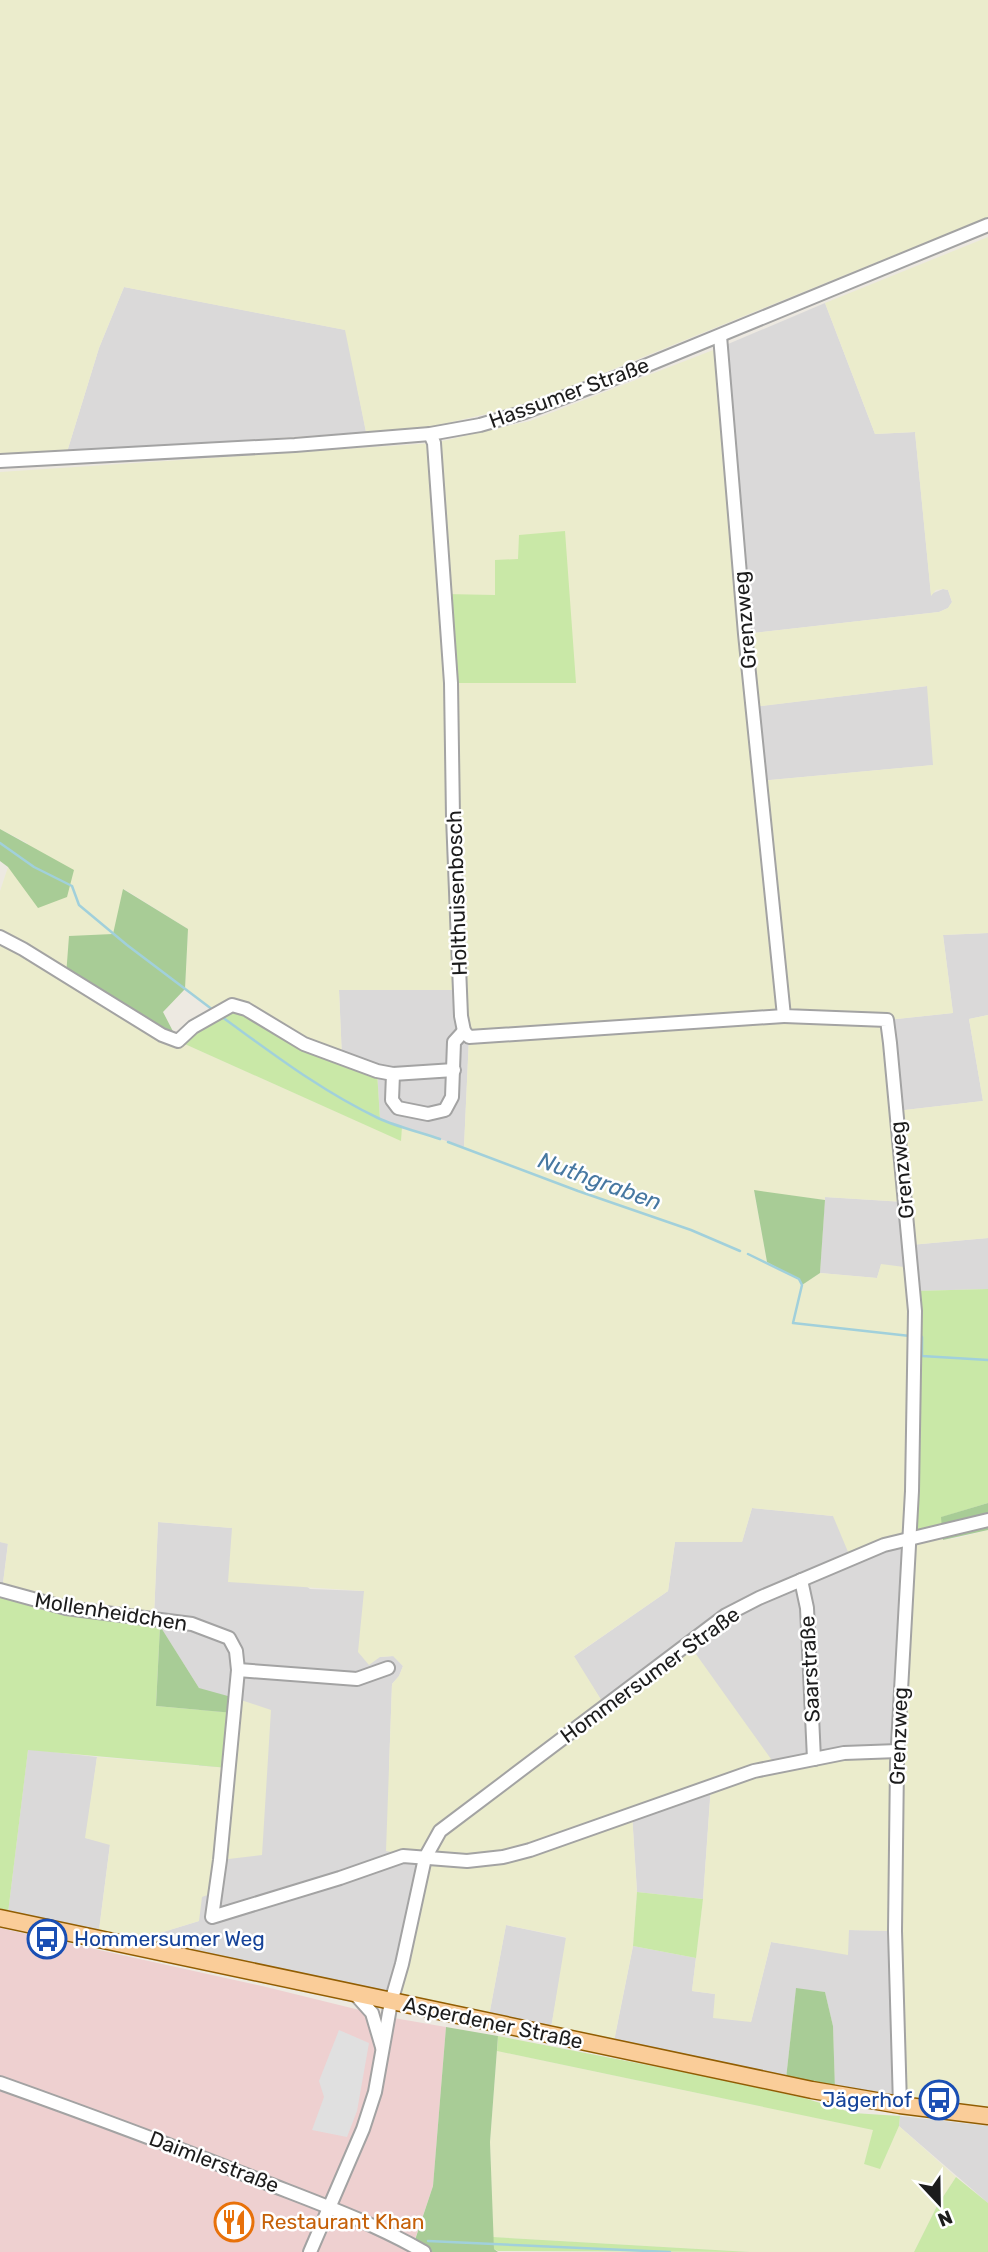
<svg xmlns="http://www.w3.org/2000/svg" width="988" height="2252" viewBox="0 0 988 2252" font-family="Rubik,sans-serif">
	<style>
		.residential { fill: #dad9d9 }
		.commercial { fill: #eed0d0 }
		.farmland { fill: #ebeccc; fill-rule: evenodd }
		.grass { fill: #c9e8a7 }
		.forest { fill: #a8cc96 }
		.parking { fill: #e0e0e0 }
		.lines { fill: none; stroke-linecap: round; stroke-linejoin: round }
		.stream { stroke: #a1d0db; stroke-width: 2.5 }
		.minor-casing { stroke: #a3a3a3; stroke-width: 16 }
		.major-casing { stroke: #915d02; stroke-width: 19 }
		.minor { stroke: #fff; stroke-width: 12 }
		.major { stroke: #facd99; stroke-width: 16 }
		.labels { text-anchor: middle; stroke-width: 5; stroke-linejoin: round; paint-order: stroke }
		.street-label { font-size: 21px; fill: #1c1c1c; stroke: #fff }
		.transit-label { font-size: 21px; fill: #164399; stroke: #fff; text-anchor: start }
		.food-label { font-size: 21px; fill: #c56008; stroke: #fff; text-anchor: start }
		.water-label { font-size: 23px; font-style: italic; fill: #4778a1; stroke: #fff }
	</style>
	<rect width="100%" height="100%" fill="#ede9e1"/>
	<g class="residential">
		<polygon points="124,287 346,330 366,432 67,452 99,348"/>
		<polygon points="825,303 875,434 915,432 931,594 943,589 948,590 952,602 948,608 939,612 745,634 721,347"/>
		<polygon points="928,686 934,765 760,781 752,707"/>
		<polygon points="988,933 988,1015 969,1019 983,1101 896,1111 887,1020 953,1013 943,935"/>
		<polygon points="339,990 460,990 469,1037 464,1147 380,1119 377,1071 342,1058"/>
		<polygon points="825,1197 905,1202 910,1245 988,1238 988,1289 914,1291 881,1265 877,1278 820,1273"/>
		<polygon points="752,1508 833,1516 907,1538 898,1751 776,1766 605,1706 573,1657 668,1591 675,1542 742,1542"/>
		<polygon points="158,1522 232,1528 310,1589 364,1591 380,1657 394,1656 403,1666 399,1676 392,1684 389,1768 425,1858 393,1993 137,1940 199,1921 199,1688 154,1617"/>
		<polygon points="0,1542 8,1543 2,1591 0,1590"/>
		<polygon points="28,1749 97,1757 86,1838 110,1844 99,1930 8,1913"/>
		<polygon points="711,1784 703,1899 637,1892 632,1813"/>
		<polygon points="506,1925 567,1938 551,2028 489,2016"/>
		<polygon points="848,1930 895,1931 899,2097 835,2090 833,2026 825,1992 796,1989 786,2079 614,2041 633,1946 696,1958 692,1991 715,1994 751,2022 771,1942 847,1954"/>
		<polygon points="900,2116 988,2126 988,2203 899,2126"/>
	</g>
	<polygon class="commercial" points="0,1928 262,1986 388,2017 446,2027 433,2186 413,2245 424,2252 0,2252"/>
	<g class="farmland">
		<polygon points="0,0 988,0 988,217 525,405 430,427 366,432 345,330 124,287 99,348 67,452 0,455"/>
		<path d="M988 237V933L943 935 953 1013 887 1020 896 1111 983 1101 969 1019 988 1015V1238L910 1245 905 1202 825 1197V1200L754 1191 767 1262 799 1279 802 1285 820 1273 877 1278 881 1264 912 1268 943 1540 958 1538 988 1530V2108L899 2097 895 1931 849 1930 848 1955 771 1942 751 2022 713 2018 715 1994 692 1991 703 1899 711 1787 632 1814 637 1892 633 1946 614 2041 551 2028 566 1937 506 1925 489 2016 393 1993 425 1858 386 1851 392 1684 399 1676 403 1666 393 1656 380 1657 369 1665 358 1652 364 1591 228 1582 232 1528 158 1522 154 1616 155 1619 2 1591 8 1544 0 1542V891L8 867 27 843 0 829V472L434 443 530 421 721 347 745 634 939 612 948 608 952 602 948 590 943 589 936 590 931 596 915 432 875 434 825 303ZM927 686 933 765 760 781 753 707ZM124 889 188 929 185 989 216 1013 342 1058 339 990H460L469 1037 464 1147 402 1127 400 1140 178 1041 114 934ZM752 1508 833 1516 851 1559 907 1538 898 1750 776 1766 688 1643 605 1706 574 1656 668 1591 675 1542H742Z"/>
		<polygon points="235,1698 271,1710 262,1855 220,1860 216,1892 202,1897 199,1921 137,1940 99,1930 110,1845 85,1838 97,1757 229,1768"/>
		<polygon points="497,2051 874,2130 864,2164 880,2168 899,2126 956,2177 937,2206 914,2252 750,2252 493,2237 490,2142"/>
	</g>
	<g class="grass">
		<polygon points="565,531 576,683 451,683 445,594 495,595 495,560 518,559 519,535"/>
		<polygon points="232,1005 304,1044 377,1071 380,1119 402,1127 401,1141 178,1041"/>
		<polygon points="988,1289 988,1503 942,1517 943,1530 907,1538 914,1291"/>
		<polygon points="0,1590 155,1619 160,1626 156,1706 234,1713 229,1768 28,1750 8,1913 0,1910"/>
		<polygon points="637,1892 703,1899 696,1958 633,1946"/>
		<polygon points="498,2036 699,2075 804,2098 853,2113 900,2116 899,2126 880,2169 864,2164 873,2130 497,2051"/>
		<polygon points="956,2177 988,2203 988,2252 914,2252 937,2206"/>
		<polygon points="493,2237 750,2252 498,2251 494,2249"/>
	</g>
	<g class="forest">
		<polygon points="0,829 74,870 67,897 38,908 8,867 0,861"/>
		<polygon points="123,889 188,929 185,989 163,1012 178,1041 66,976 69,936 113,934"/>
		<polygon points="754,1190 825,1200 820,1273 802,1285 798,1279 767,1262"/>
		<polygon points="988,1503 988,1530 943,1540 941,1517"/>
		<polygon points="160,1626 199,1688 235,1698 234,1713 156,1706"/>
		<polygon points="796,1988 825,1992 833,2026 835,2090 786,2079"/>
		<polygon points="446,2027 498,2036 490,2142 494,2249 498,2252 424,2252 413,2246 433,2186"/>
	</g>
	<polygon class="parking" points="339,2030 369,2043 357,2111 347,2137 312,2130 324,2097 319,2081"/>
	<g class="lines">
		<g class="stream">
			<polyline points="0,843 34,867 72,886 79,905 127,945 213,1010"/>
			<path d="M222 1017C272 1053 321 1091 378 1118 397 1127 420 1132 440 1139"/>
			<polyline points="448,1142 578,1191 691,1230 740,1251"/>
			<polyline points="748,1254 799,1279 802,1285 793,1323 910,1336"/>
			<polyline points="918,1337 922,1337 922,1356 988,1360"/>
			<polyline points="428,2241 670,2252"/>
		</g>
		<defs>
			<g id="minor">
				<polyline points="720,336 745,634 784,1016 887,1020 890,1043 915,1311 912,1491 897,1763 895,1931 900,2105"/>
				<polyline points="430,434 434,443 451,683 453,817 461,1016 464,1031 469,1037 784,1016"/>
				<polyline points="0,461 295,445 430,434 480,425 525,412 628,373 988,225"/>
				<polyline points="0,937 23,949 162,1035 178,1041 193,1027 232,1005 246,1009 304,1044 377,1071 393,1074 454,1070"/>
				<polyline points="393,1074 392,1100 398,1108 428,1114 445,1110 452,1097 454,1042 464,1031"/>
				<polyline points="801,1580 807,1608 814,1759"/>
				<polyline points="0,1590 66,1608 192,1624 229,1638 236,1651 238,1670 220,1860 212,1917 340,1878 403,1856 467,1861 503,1857 530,1850 754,1771 844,1753 898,1751"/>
				<polyline points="238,1670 357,1679 388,1668"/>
				<polyline points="355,1994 372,2013 382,2047"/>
				<path d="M0 2083C87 2114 173 2146 259 2180 315 2202 372 2222 424 2252"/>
				<polyline points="310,2252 363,2129 375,2092 391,2002 402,1964 425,1858 440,1831 726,1615 759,1598 884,1545 988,1520"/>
			</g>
			<polyline id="major" points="0,1918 812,2090 900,2105 988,2116"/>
		</defs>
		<use href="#minor" class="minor-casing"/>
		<use href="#major" class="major-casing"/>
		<use href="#minor" class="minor"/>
		<use href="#major" class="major"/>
	</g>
	<defs>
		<symbol id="bus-ring" viewBox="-11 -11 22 22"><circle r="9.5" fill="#fff" stroke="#1a4fb4" stroke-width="1.5"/><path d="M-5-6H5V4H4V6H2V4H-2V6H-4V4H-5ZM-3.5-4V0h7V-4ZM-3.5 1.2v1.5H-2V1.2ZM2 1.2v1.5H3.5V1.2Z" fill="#1a4fb4"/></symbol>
		<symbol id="restaurant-ring" viewBox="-11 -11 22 22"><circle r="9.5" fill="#fff" stroke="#e8710a" stroke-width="1.5"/><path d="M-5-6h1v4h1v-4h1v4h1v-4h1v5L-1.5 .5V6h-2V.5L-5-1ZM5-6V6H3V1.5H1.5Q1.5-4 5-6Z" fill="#e8710a"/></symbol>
	</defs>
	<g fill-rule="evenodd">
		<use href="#bus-ring" x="25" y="1917" width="44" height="44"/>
		<use href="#bus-ring" x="917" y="2078" width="44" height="44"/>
		<use href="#restaurant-ring" x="212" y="2200" width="44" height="44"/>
	</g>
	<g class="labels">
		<g class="street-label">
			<text transform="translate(569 393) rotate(-20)" y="7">Hassumer Straße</text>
			<text transform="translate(745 620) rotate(-95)" y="7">Grenzweg</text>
			<text transform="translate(457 893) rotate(-92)" y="7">Holthuisenbosch</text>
			<text transform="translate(902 1170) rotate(-96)" y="7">Grenzweg</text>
			<text transform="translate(111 1612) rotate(9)" y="7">Mollenheidchen</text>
			<text transform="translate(810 1669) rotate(-93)" y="7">Saarstraße</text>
			<text transform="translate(650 1675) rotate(-36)" y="7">Hommersumer Straße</text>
			<text transform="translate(899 1736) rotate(-88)" y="7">Grenzweg</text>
			<text transform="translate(493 2023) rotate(12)" y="7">Asperdener Straße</text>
			<text transform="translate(214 2162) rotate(21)" y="7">Daimlerstraße</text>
		</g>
		<g class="transit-label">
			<text x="74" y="1946">Hommersumer Weg</text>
			<text x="912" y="2107" text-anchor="end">Jägerhof</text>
		</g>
		<g class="food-label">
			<text x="261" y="2229">Restaurant Khan</text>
		</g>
		<g class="water-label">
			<text transform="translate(600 1181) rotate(20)" y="8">Nuthgraben</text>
		</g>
	</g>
	<g transform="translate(939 2203) rotate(158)" stroke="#ffffff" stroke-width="5" paint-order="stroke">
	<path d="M0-5L12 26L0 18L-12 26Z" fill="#1c1c1c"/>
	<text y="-10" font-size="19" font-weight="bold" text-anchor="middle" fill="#1c1c1c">N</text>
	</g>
</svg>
